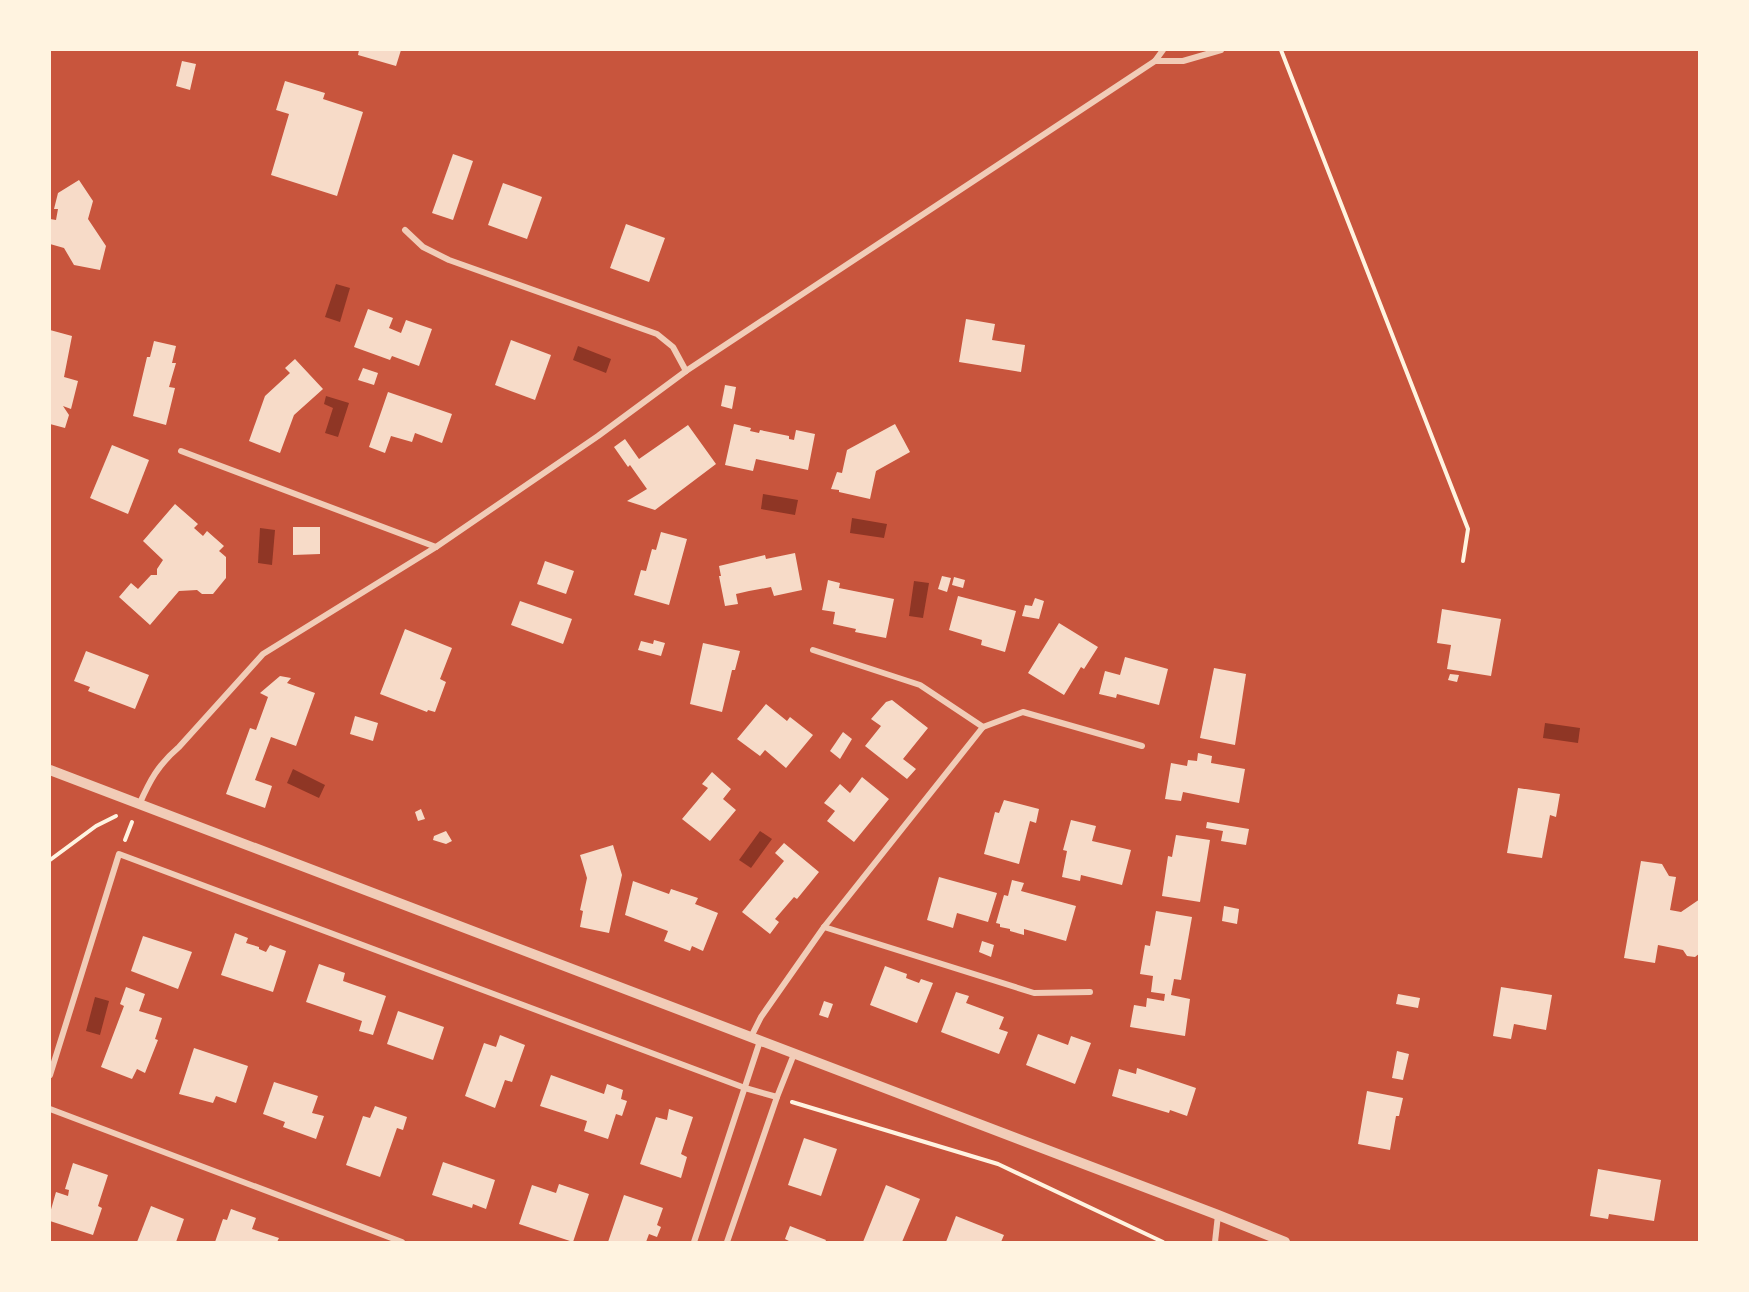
<svg xmlns="http://www.w3.org/2000/svg" width="1749" height="1292" viewBox="0 0 1749 1292" font-family="'Public Sans',sans-serif">
	<style>
		.water { fill: #8f3625 }
		.building { fill: #f7dbc8 }
		.lines { fill: none; stroke-linecap: round; stroke-linejoin: round }
		.path { stroke: #fff3e0; stroke-width: 4 }
		.minor { stroke: #f1ccb7; stroke-width: 6 }
		.tertiary { stroke: #f1ccb7; stroke-width: 10 }
	</style>
	<rect width="100%" height="100%" fill="#c8553d"/>
	<g class="water">
		<polygon points="336,284 350,288 340,322 325,317"/>
		<polygon points="578,346 611,359 606,373 573,360"/>
		<polygon points="326,396 349,403 338,437 325,433 333,408 324,404"/>
		<polygon points="763,494 798,500 795,515 761,509"/>
		<polygon points="852,518 887,524 884,538 850,533"/>
		<polygon points="260,528 275,530 272,565 258,563"/>
		<polygon points="914,581 929,583 923,618 909,616"/>
		<polygon points="1545,723 1580,728 1578,743 1543,738"/>
		<polygon points="293,769 325,785 319,798 287,783"/>
		<polygon points="760,831 772,839 751,868 739,860"/>
		<polygon points="95,997 109,1001 100,1035 86,1031"/>
	</g>
	<g class="building">
		<polygon points="359,50 401,50 396,66 358,55"/>
		<polygon points="182,61 196,64 190,90 176,86"/>
		<polygon points="285,81 325,93 323,99 363,112 337,196 271,175 289,114 276,110"/>
		<polygon points="453,154 473,161 453,220 432,213"/>
		<polygon points="79,180 93,201 88,219 106,246 100,270 74,265 64,248 50,244 50,219 56,220 58,209 54,209 58,193"/>
		<polygon points="503,183 542,197 527,239 488,225"/>
		<polygon points="626,224 665,238 649,282 610,268"/>
		<polygon points="368,309 393,318 389,328 401,333 406,320 432,329 419,366 392,356 390,360 354,347"/>
		<polygon points="966,319 995,324 992,340 1025,345 1021,372 959,362"/>
		<polygon points="50,330 72,336 64,377 78,381 71,409 63,406 69,415 65,428 50,424"/>
		<polygon points="511,340 551,355 535,400 495,385"/>
		<polygon points="154,341 176,346 172,363 176,363 169,387 175,388 166,425 133,416 147,357 150,357"/>
		<polygon points="295,359 323,389 294,415 280,453 249,441 265,396 290,373 285,368"/>
		<polygon points="363,368 378,373 374,385 358,380"/>
		<polygon points="725,385 736,387 732,409 721,406"/>
		<polygon points="388,392 452,414 442,443 415,433 412,442 391,436 385,453 369,447"/>
		<polygon points="734,424 751,428 750,431 759,433 760,430 789,436 789,439 794,440 796,430 815,434 808,470 756,459 753,471 725,465"/>
		<polygon points="895,424 910,452 876,471 870,499 839,492 839,490 831,489 837,472 842,473 847,450"/>
		<polygon points="688,425 716,464 655,510 627,501 647,489 630,465 628,467 614,447 625,439 639,459"/>
		<polygon points="112,445 149,460 128,514 90,498"/>
		<polygon points="175,504 198,524 194,528 203,536 207,531 224,546 219,551 226,557 226,578 213,594 202,594 197,590 179,591 150,625 119,597 131,583 138,589 151,575 157,575 157,569 163,560 143,541"/>
		<polygon points="293,527 320,527 320,554 293,555"/>
		<polygon points="661,532 687,539 669,605 634,595 641,570 646,571 652,549 656,550"/>
		<polygon points="795,553 802,590 774,596 771,587 749,591 736,594 738,604 725,606 719,576 721,576 719,566 765,555 766,559"/>
		<polygon points="545,561 574,571 566,594 537,584"/>
		<polygon points="942,576 951,578 947,592 938,589"/>
		<polygon points="954,577 965,580 963,588 952,585"/>
		<polygon points="828,580 840,583 839,588 894,599 886,638 855,632 856,629 833,624 835,612 822,610"/>
		<polygon points="958,596 1016,611 1005,652 981,645 982,640 949,630"/>
		<polygon points="1035,598 1044,601 1039,619 1022,616 1025,605 1032,606"/>
		<polygon points="520,601 572,619 563,644 511,625"/>
		<polygon points="1442,609 1501,619 1491,676 1447,669 1451,645 1437,643"/>
		<polygon points="1059,623 1098,647 1084,669 1081,667 1064,695 1028,673"/>
		<polygon points="405,629 452,648 440,679 446,682 435,712 428,710 427,712 380,694"/>
		<polygon points="654,640 665,643 661,656 638,650 641,641 653,644"/>
		<polygon points="703,643 740,651 735,670 732,670 722,712 690,704"/>
		<polygon points="86,651 149,675 135,709 88,691 90,687 74,681"/>
		<polygon points="1125,657 1168,669 1159,705 1117,694 1116,698 1099,694 1105,671 1120,675"/>
		<polygon points="1214,668 1246,674 1235,745 1200,738"/>
		<polygon points="1450,674 1459,675 1457,682 1448,680"/>
		<polygon points="280,676 291,678 287,683 315,693 296,746 271,737 255,780 272,786 265,808 226,794 250,728 256,730 268,697 260,693"/>
		<polygon points="892,700 928,728 903,759 916,769 907,779 865,746 881,726 871,719 886,702"/>
		<polygon points="766,704 787,721 790,717 813,735 786,768 765,750 760,756 737,739"/>
		<polygon points="355,716 378,723 373,741 350,734"/>
		<polygon points="843,732 852,739 840,759 830,751"/>
		<polygon points="1198,753 1212,756 1211,763 1245,769 1239,803 1183,792 1181,801 1165,799 1171,763 1187,766 1188,760 1197,761"/>
		<polygon points="712,772 731,789 723,799 736,810 710,841 682,819 708,788 702,784"/>
		<polygon points="862,777 889,799 854,842 827,821 835,811 824,803 840,784 850,793"/>
		<polygon points="1518,788 1560,794 1556,817 1550,815 1542,858 1507,853"/>
		<polygon points="1004,800 1039,809 1036,823 1030,821 1019,864 984,854 995,812 999,813"/>
		<polygon points="421,809 425,819 418,821 415,812"/>
		<polygon points="1071,820 1096,826 1092,841 1131,850 1122,885 1081,875 1080,881 1062,877 1067,851 1063,850"/>
		<polygon points="1207,822 1249,829 1246,845 1221,841 1223,831 1206,828"/>
		<polygon points="446,831 452,841 446,844 433,840 434,836"/>
		<polygon points="1176,835 1210,840 1200,902 1162,896 1168,856 1172,857"/>
		<polygon points="784,843 819,872 797,899 794,897 775,919 779,922 770,934 742,912 784,861 775,853"/>
		<polygon points="613,845 622,875 609,933 580,927 583,911 580,910 587,878 580,855"/>
		<polygon points="1641,861 1662,864 1669,876 1676,877 1670,910 1681,912 1700,899 1700,953 1695,957 1687,956 1683,950 1658,945 1655,963 1624,958"/>
		<polygon points="939,877 997,893 988,922 957,913 953,928 927,920"/>
		<polygon points="1012,880 1024,883 1021,891 1076,906 1066,941 1024,929 1024,935 1010,931 1010,929 1000,927 1000,924 996,923 1004,895 1008,896"/>
		<polygon points="633,881 669,894 671,889 698,898 695,904 718,913 703,951 692,946 690,951 664,941 668,931 625,915"/>
		<polygon points="1224,906 1239,909 1237,924 1222,921"/>
		<polygon points="1156,911 1192,917 1181,980 1174,979 1171,995 1190,999 1185,1036 1130,1027 1134,1005 1146,1007 1147,998 1164,1001 1165,994 1151,992 1153,976 1140,974 1145,945 1150,946"/>
		<polygon points="235,933 248,938 246,943 259,947 259,949 266,952 270,945 286,951 273,992 221,975"/>
		<polygon points="143,936 192,952 178,989 131,971"/>
		<polygon points="982,941 994,945 991,957 979,952"/>
		<polygon points="319,964 345,973 343,981 386,996 373,1035 359,1031 362,1021 306,1002"/>
		<polygon points="885,966 907,974 906,978 919,983 921,979 933,983 917,1023 870,1005"/>
		<polygon points="126,987 145,994 139,1011 162,1018 155,1039 158,1040 145,1073 137,1069 132,1079 101,1067 124,1006 120,1004"/>
		<polygon points="1501,987 1552,995 1546,1030 1514,1024 1511,1039 1493,1036"/>
		<polygon points="956,992 969,996 966,1003 1004,1017 999,1029 1008,1032 999,1054 941,1032"/>
		<polygon points="1398,994 1420,998 1418,1008 1396,1004"/>
		<polygon points="824,1001 833,1004 828,1018 819,1015"/>
		<polygon points="398,1011 444,1027 433,1060 387,1044"/>
		<polygon points="1038,1034 1068,1045 1071,1036 1091,1043 1075,1084 1026,1065"/>
		<polygon points="500,1035 525,1045 512,1082 505,1080 495,1108 465,1096 484,1043 496,1047"/>
		<polygon points="194,1048 248,1066 236,1103 216,1096 213,1103 179,1094"/>
		<polygon points="1397,1051 1409,1054 1403,1080 1392,1078"/>
		<polygon points="1137,1068 1196,1088 1187,1116 1170,1110 1169,1113 1112,1096 1119,1069 1136,1074"/>
		<polygon points="551,1075 604,1094 607,1084 623,1090 621,1099 627,1101 622,1116 616,1114 608,1139 584,1131 587,1121 540,1106"/>
		<polygon points="274,1082 318,1096 312,1113 324,1116 316,1139 283,1127 285,1122 263,1114"/>
		<polygon points="1367,1091 1403,1098 1399,1116 1396,1116 1390,1150 1358,1144"/>
		<polygon points="375,1106 407,1117 403,1130 397,1128 380,1177 346,1165 363,1116 370,1118"/>
		<polygon points="669,1109 693,1117 681,1154 687,1157 681,1178 640,1164 656,1117 667,1120"/>
		<polygon points="804,1138 837,1149 821,1196 788,1185"/>
		<polygon points="443,1162 495,1180 486,1209 473,1204 472,1208 432,1195"/>
		<polygon points="73,1163 108,1175 98,1206 102,1208 93,1235 50,1221 50,1213 56,1192 68,1196 69,1190 65,1189"/>
		<polygon points="1598,1169 1661,1180 1654,1221 1609,1214 1608,1219 1590,1216"/>
		<polygon points="559,1184 589,1194 573,1242 519,1224 532,1185 556,1193"/>
		<polygon points="886,1185 920,1199 902,1242 863,1242"/>
		<polygon points="624,1195 663,1208 657,1225 661,1227 657,1237 649,1234 646,1242 608,1242"/>
		<polygon points="151,1206 184,1219 176,1242 137,1242"/>
		<polygon points="231,1209 256,1218 252,1229 279,1238 277,1242 215,1242 223,1219 227,1220"/>
		<polygon points="956,1216 1004,1235 1001,1242 946,1242"/>
		<polygon points="790,1226 826,1240 825,1242 791,1242 785,1239"/>
	</g>
	<g class="lines">
		<g class="path">
			<polyline points="1281,50 1468,529 1463,561"/>
			<polyline points="125,840 132,822"/>
			<polyline points="50,860 96,826 116,816"/>
			<polyline points="792,1102 998,1164 1163,1242"/>
		</g>
		<g class="minor">
			<polyline points="1155,61 1183,61 1221,50"/>
			<polyline points="405,230 423,247 449,260 657,334 673,347 686,371"/>
			<polyline points="181,451 436,547"/>
			<polyline points="813,650 920,685 983,727"/>
			<path d="M139 805C150 780 158 765 179 747L263 654 436 547 598 436 686 371 1155 61 1163 50"/>
			<polyline points="824,927 1034,993 1090,992"/>
			<polyline points="751,1037 761,1017 824,927 983,727 1023,712 1142,746"/>
			<polyline points="50,1075 119,854 745,1088 777,1097"/>
			<polyline points="50,1109 402,1242"/>
			<polyline points="694,1242 760,1041"/>
			<polyline points="727,1242 777,1097 794,1054"/>
			<polyline points="1215,1242 1218,1215"/>
		</g>
		<polyline class="tertiary" points="50,770 1218,1215 1285,1242"/>
	</g>
	<rect width="1749" height="1292" fill="none" stroke="#fff3e0" stroke-width="102"/>
</svg>
